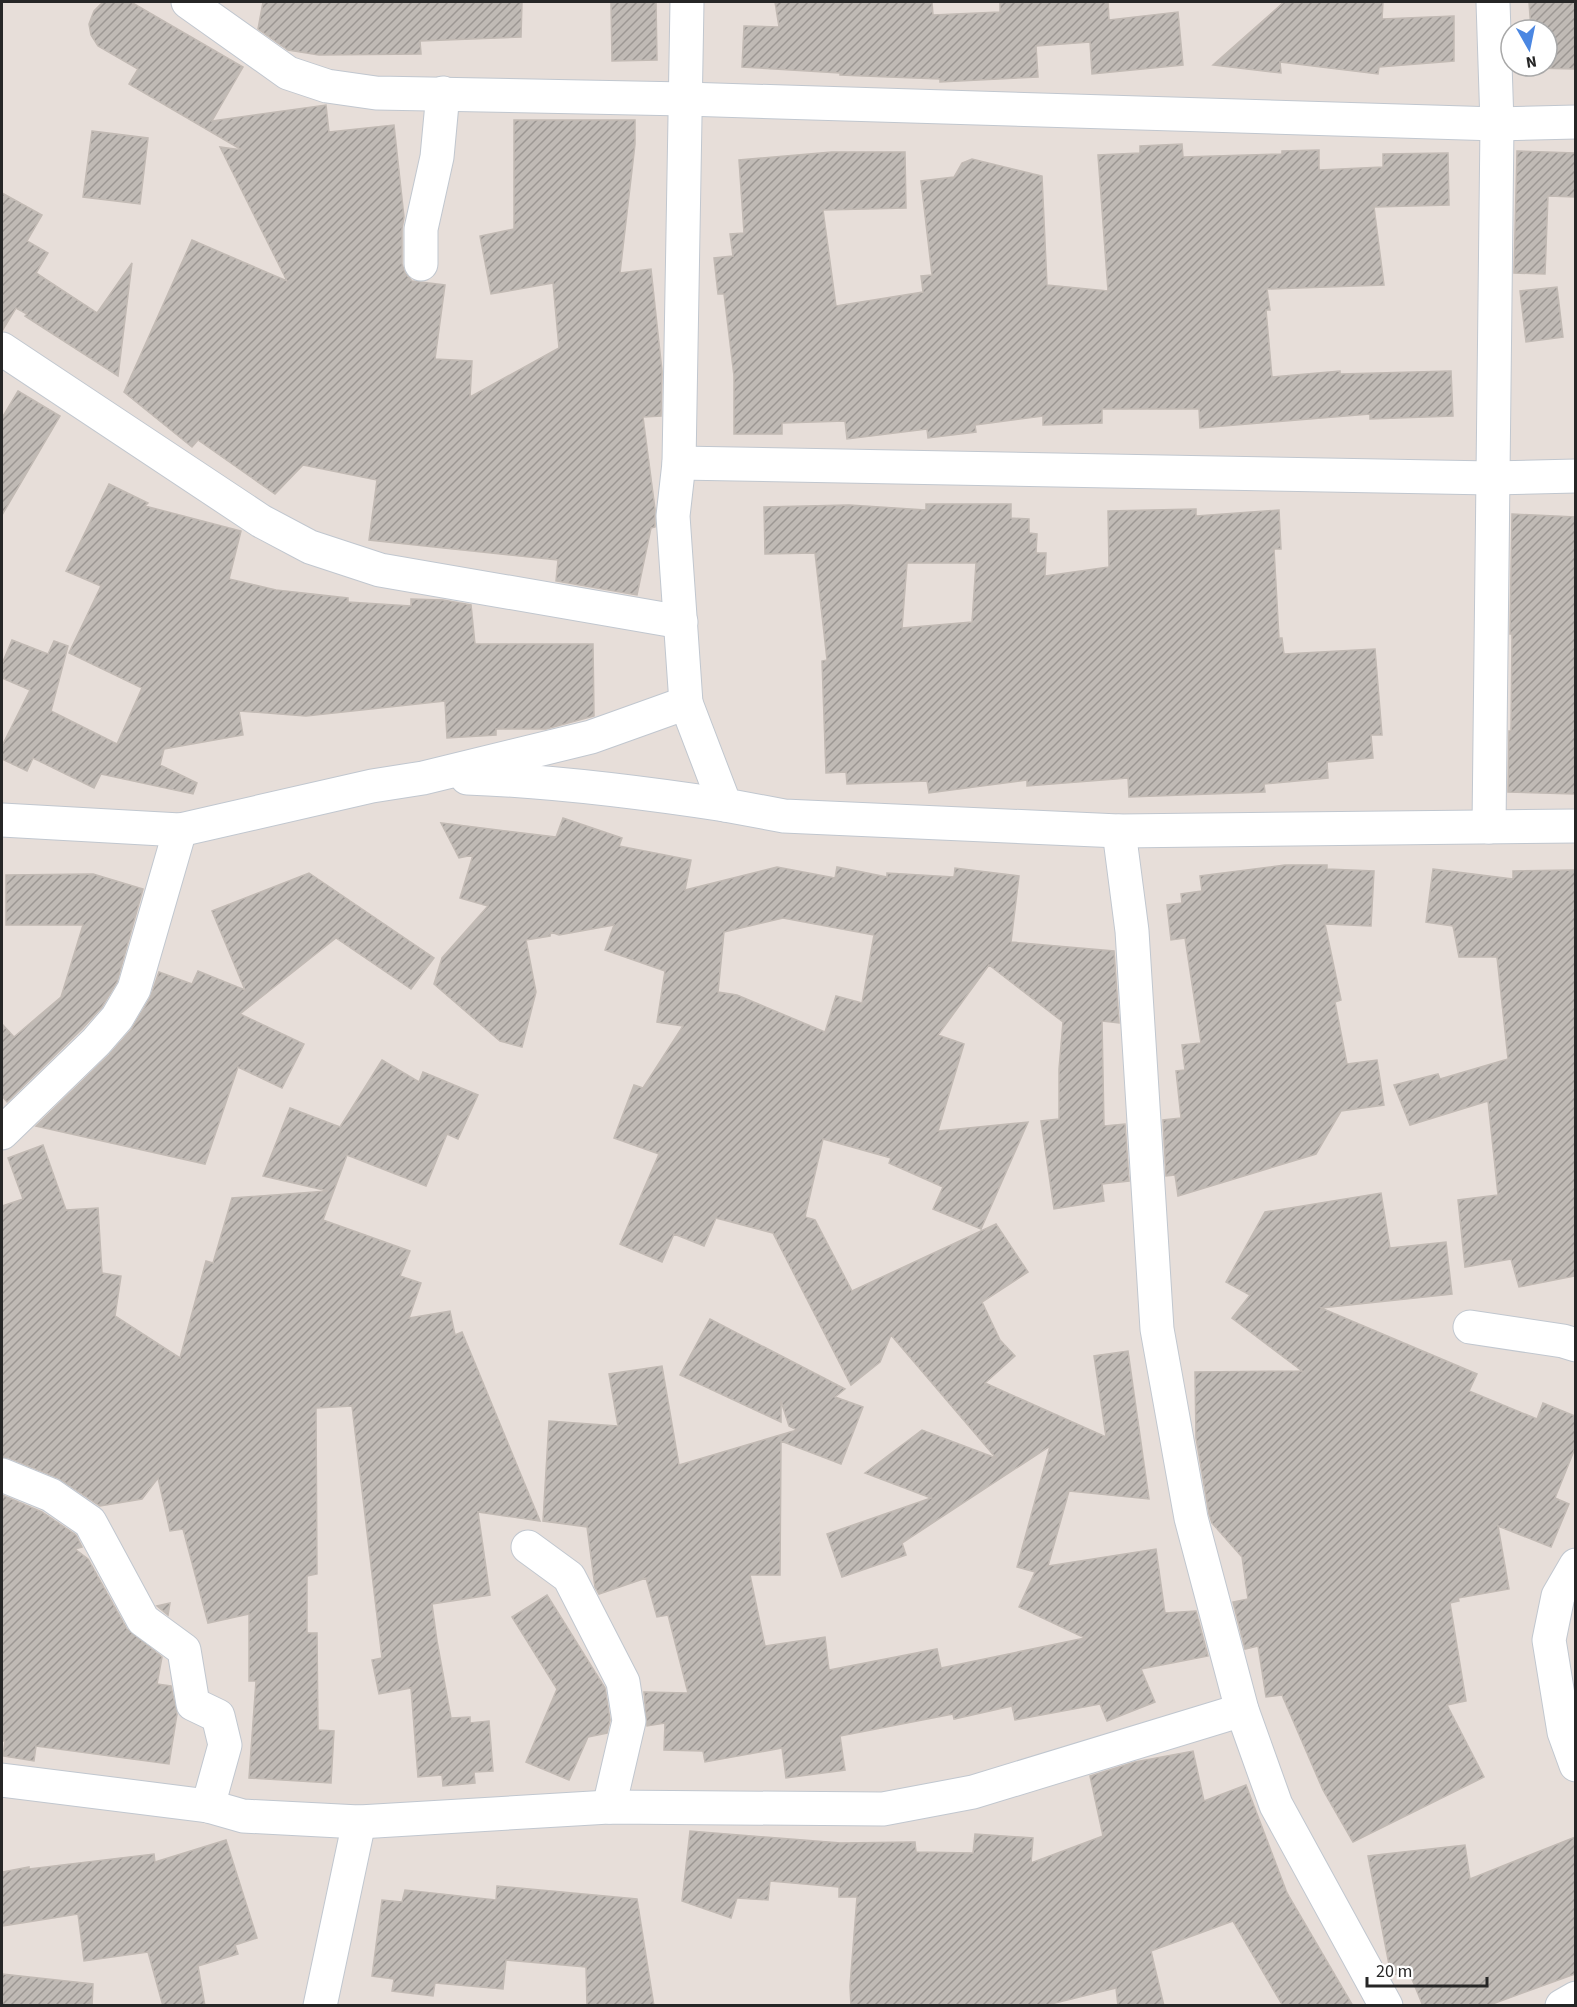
<svg xmlns="http://www.w3.org/2000/svg" width="1577" height="2007" viewBox="0 0 1577 2007" font-family="'Source Sans 3',sans-serif">
	<style>
		.building { fill: url(#building-hatch); stroke: #c2bab4; stroke-width: 1.5; fill-rule: evenodd }
		.lines { fill: none; stroke-linecap: round; stroke-linejoin: round }
		.minor-casing { stroke: #c1c7cf; stroke-width: 35 }
		.minor { stroke: #fff; stroke-width: 33 }
	</style>
	<defs>
		<pattern id="building-hatch" width="6" height="6" patternUnits="userSpaceOnUse" patternTransform="scale(1.5)"><rect width="6" height="6" fill="#c0bab5"/><path d="M-1 1l2-2M0 6l6-6M5 7l2-2" fill="none" stroke="#9c9793"/></pattern>
	</defs>
	<rect width="100%" height="100%" fill="#e7ded9"/>
	<g class="building">
		<polygon points="103,2 131,2 243,67 212,121 326,105 329,132 394,125 404,217 402,229 402,264 405,273 412,281 445,285 435,359 472,361 470,397 559,348 553,283 491,294 480,236 514,229 514,120 635,120 635,144 620,273 651,269 662,371 661,416 643,417 655,509 655,527 651,528 637,595 556,581 558,560 369,540 377,480 303,465 275,494 198,440 192,447 124,392 192,240 287,281 220,147 242,150 129,84 138,69 98,46 91,35 89,24 94,11"/>
		<polygon points="263,2 522,2 521,37 420,41 421,54 319,55 288,50 258,29"/>
		<polygon points="611,2 656,2 657,60 612,61"/>
		<polygon points="775,2 932,2 933,15 1000,12 1000,2 1108,2 1109,20 1178,12 1183,65 1092,74 1090,42 1036,46 1038,77 940,82 940,79 840,75 840,73 742,67 744,26 779,27"/>
		<polygon points="1284,2 1383,2 1382,19 1454,16 1454,61 1379,67 1378,74 1280,62 1281,73 1213,65"/>
		<polygon points="1529,2 1575,2 1575,69 1533,68 1533,66 1547,66 1547,30 1531,30"/>
		<polygon points="92,131 148,138 140,204 83,197"/>
		<polygon points="1182,144 1183,157 1282,154 1282,151 1319,150 1319,170 1383,167 1383,154 1448,153 1449,205 1374,207 1384,285 1267,289 1270,310 1266,310 1272,377 1340,371 1340,374 1451,371 1453,416 1370,419 1370,414 1200,428 1199,409 1102,409 1102,423 1043,425 1043,416 975,425 976,432 928,438 927,429 847,439 845,421 782,423 782,434 734,434 734,376 724,294 718,294 714,258 733,256 730,234 744,233 739,160 832,152 905,152 906,208 823,210 836,306 923,292 921,276 932,275 921,181 954,177 962,163 972,159 1042,176 1047,285 1108,291 1098,155 1140,153 1140,146"/>
		<polygon points="1517,151 1575,153 1575,197 1548,196 1545,274 1514,273"/>
		<polygon points="2,193 42,215 27,241 48,253 36,273 97,313 132,263 118,376 25,316 27,314 16,308 2,331"/>
		<polygon points="1557,287 1563,337 1526,342 1520,291"/>
		<polygon points="18,391 60,416 2,515 2,418"/>
		<polygon points="109,484 148,503 145,506 241,531 229,579 276,590 348,598 348,602 411,606 411,599 443,600 471,605 475,644 593,644 594,716 546,729 496,729 496,735 447,738 445,701 306,716 239,711 243,735 164,749 160,765 197,783 193,794 101,774 94,788 33,758 27,771 2,759 2,746 30,690 2,678 2,664 12,640 48,654 54,641 68,646 51,711 117,744 142,688 69,653 101,586 66,571"/>
		<path d="M926 504H1011V518L1029 519V533L1037 534 1036 553H1046L1045 576 1109 567 1108 511 1196 509V516L1279 510 1281 549H1274L1279 638H1282L1284 654 1375 649 1382 735H1371L1373 758 1327 762 1328 778 1264 784 1265 792 1129 797 1128 778 1027 786V780L929 793 927 781 847 784 846 772 826 773 822 661 827 660 815 553 765 554 764 507 849 505 926 510ZM907 563H976L972 622 902 628Z"/>
		<polygon points="1512,514 1575,517 1575,794 1508,792 1509,731 1511,731 1512,634 1510,634"/>
		<path d="M563 818 622 838 619 846 691 860 685 890 777 867 835 878 837 867 887 877V873L954 877 955 868 1019 876 1011 942 1114 951 1119 1023 1102 1021 1104 1126 1125 1124 1129 1181 1102 1184 1104 1201 1054 1209 1041 1121 1059 1119V1069L1063 1022 989 965 938 1035 964 1044 938 1131 1028 1122 981 1229 933 1209 943 1187 889 1163 891 1158 823 1139 805 1217 815 1220 852 1291 996 1224 1028 1272 982 1302 1000 1340 1015 1356 985 1383 1106 1437 1094 1356 1128 1351 1149 1499 1069 1491 1048 1566 1156 1549 1165 1613 1196 1611 1208 1656 1141 1669 1155 1702 1107 1721 1100 1704 1015 1720 1012 1706 954 1719 953 1714 840 1736 845 1770 786 1778 782 1748 705 1762 703 1751 664 1750 665 1723 647 1726 644 1692 688 1693 668 1615 657 1617 646 1578 599 1594 595 1587 587 1527 543 1521 549 1421 618 1426 609 1374 662 1366 679 1465 797 1430 789 1426 781 1401V1422L680 1375 710 1319 845 1389 835 1397 863 1407 841 1464 781 1441 780 1575H750L765 1646 825 1637 829 1670 937 1649 941 1668 1085 1638 1019 1607 1035 1572 1017 1567 1050 1446 902 1543 906 1555 842 1577 827 1534 931 1498 865 1473 922 1430 996 1458 891 1335 880 1362 851 1385 773 1233 716 1218 704 1246 674 1234 662 1262 620 1244 659 1154 614 1138 634 1085 643 1088 683 1026 657 1022 665 971 605 950 614 925 559 935 551 932 550 936 526 940 536 992 522 1047 500 1041 434 984 442 958 488 906 460 898 473 855 459 858 441 823 556 837ZM783 918 874 935 862 1003 836 996 825 1032 737 995 718 992 724 932Z"/>
		<polygon points="1285,865 1327,865 1327,869 1374,871 1371,926 1325,924 1341,1000 1335,1002 1347,1064 1377,1060 1384,1105 1341,1111 1316,1154 1178,1196 1175,1175 1166,1176 1163,1120 1181,1118 1176,1071 1185,1070 1182,1045 1201,1043 1185,938 1171,940 1167,905 1182,903 1181,894 1202,891 1200,876"/>
		<polygon points="1433,869 1513,879 1513,871 1575,870 1575,1276 1519,1287 1511,1259 1465,1267 1458,1200 1498,1195 1488,1101 1410,1125 1394,1085 1438,1074 1440,1079 1508,1059 1497,957 1459,957 1453,926 1426,922"/>
		<polygon points="309,873 434,958 411,989 336,938 240,1014 304,1044 282,1088 238,1067 205,1164 36,1126 109,1055 131,1030 150,998 159,972 192,984 198,971 245,990 212,911"/>
		<polygon points="93,874 143,889 117,982 102,1007 82,1029 7,1102 2,1096 2,1024 14,1037 61,997 83,925 6,925 6,875"/>
		<polygon points="382,1060 419,1082 423,1072 478,1095 458,1139 447,1134 426,1186 347,1155 323,1220 410,1251 400,1276 421,1283 409,1318 450,1311 455,1335 462,1332 540,1521 478,1512 490,1595 432,1604 437,1641 451,1718 470,1717 470,1723 489,1721 493,1771 474,1772 475,1783 443,1786 442,1775 418,1777 411,1688 379,1694 372,1660 382,1658 352,1406 316,1408 317,1574 307,1576 307,1633 317,1633 318,1730 334,1731 331,1783 249,1778 256,1681 249,1681 249,1614 208,1623 183,1529 170,1531 158,1478 142,1499 100,1506 58,1478 9,1458 2,1457 2,1206 23,1199 8,1158 43,1145 66,1210 98,1208 102,1273 121,1276 115,1316 180,1358 206,1261 213,1263 232,1198 328,1191 263,1176 290,1108 340,1127"/>
		<polygon points="1381,1193 1390,1248 1446,1242 1452,1294 1321,1308 1477,1374 1469,1391 1537,1419 1543,1403 1575,1416 1575,1448 1555,1498 1569,1504 1551,1547 1498,1526 1509,1589 1458,1598 1459,1601 1450,1603 1466,1701 1447,1705 1484,1777 1353,1842 1323,1790 1282,1695 1266,1697 1258,1646 1245,1649 1233,1602 1248,1599 1242,1557 1212,1523 1209,1514 1196,1438 1195,1372 1302,1371 1232,1318 1250,1295 1226,1282 1265,1212"/>
		<polygon points="2,1495 42,1512 76,1535 82,1547 75,1549 88,1559 127,1629 162,1657 157,1684 171,1686 177,1714 169,1764 36,1746 34,1761 3,1756 5,1741 2,1741"/>
		<polygon points="547,1595 605,1688 610,1720 607,1733 588,1737 569,1780 526,1762 557,1689 512,1617"/>
		<polygon points="170,1603 168,1615 157,1606"/>
		<polygon points="1193,1751 1204,1801 1246,1785 1287,1893 1353,2006 1283,2006 1233,1921 1151,1951 1164,2006 1118,2006 1116,1988 1043,2006 851,2006 850,1986 857,1897 839,1897 839,1887 770,1881 768,1900 737,1898 731,1918 682,1901 690,1831 841,1843 915,1842 916,1852 973,1853 975,1834 1033,1838 1031,1863 1103,1836 1090,1776 1135,1762"/>
		<polygon points="1575,1837 1575,1974 1487,2006 1423,2006 1409,1972 1391,1975 1368,1856 1465,1845 1470,1879"/>
		<polygon points="226,1840 257,1938 235,1945 238,1954 198,1966 205,2006 163,2006 148,1952 84,1961 78,1914 2,1926 2,1872 29,1867 29,1869 154,1854 155,1862"/>
		<polygon points="497,1886 637,1899 654,2006 587,2006 586,1967 506,1960 503,1989 435,1983 433,1996 392,1991 394,1979 372,1976 382,1900 402,1902 405,1890 496,1900"/>
		<polygon points="2,1974 93,1984 92,2006 2,2006"/>
	</g>
	<g class="lines">
		<defs>
			<g id="minor">
				<polyline points="188,2 288,73 327,86 376,93 685,99 1497,124 1576,122"/>
				<polyline points="421,264 421,229 437,157 443,93"/>
				<polyline points="2,349 261,521 310,547 380,570 681,622"/>
				<polyline points="679,463 1492,478 1576,476"/>
				<polyline points="686,703 673,516 679,463 687,2"/>
				<path d="M467 778C554 781 639 792 725 805"/>
				<polyline points="2,820 180,830 372,786 423,778 591,737 686,703 725,805 784,816 1119,831 1576,826"/>
				<polyline points="1489,827 1497,124 1493,2"/>
				<polyline points="1119,831 1132,931 1157,1329 1191,1518 1242,1710 1276,1805 1386,2006"/>
				<polyline points="2,1133 96,1042 117,1018 134,989 180,830"/>
				<polyline points="1470,1327 1563,1341 1576,1345"/>
				<polyline points="2,1475 51,1495 90,1522 143,1620 184,1650 193,1704 218,1716 225,1745 208,1806"/>
				<polyline points="528,1547 569,1577 623,1682 629,1721 609,1807"/>
				<polyline points="1576,1565 1558,1596 1549,1640 1564,1732 1576,1765"/>
				<polyline points="2,1780 208,1806 243,1816 359,1822 609,1807 883,1809 973,1792 1242,1710"/>
				<polyline points="320,2006 359,1822"/>
				<polyline points="1562,2006 1576,1998"/>
			</g>
		</defs>
		<use href="#minor" class="minor-casing"/>
		<use href="#minor" class="minor"/>
	</g>
	<rect width="1577" height="2007" fill="none" stroke="#262626" stroke-width="6"/>
	<g transform="translate(1529 48) rotate(171)"><circle r="28" fill="#ffffff" stroke="#a8a8a8" stroke-width="1.5"/>
	<path d="M0-4.5L10 22L0 15L-10 22Z" fill="#4b87e2"/>
	<text y="-9" font-size="16" font-weight="bold" text-anchor="middle" fill="#262626">N</text>
	</g>
	<path d="M1367 1977v9h120v-9" fill="none" stroke="#262626" stroke-width="3"/>
	<text x="1376" y="1977" font-size="18" fill="#262626" stroke="#ffffff" stroke-width="4.5" paint-order="stroke">20 m</text>
</svg>
